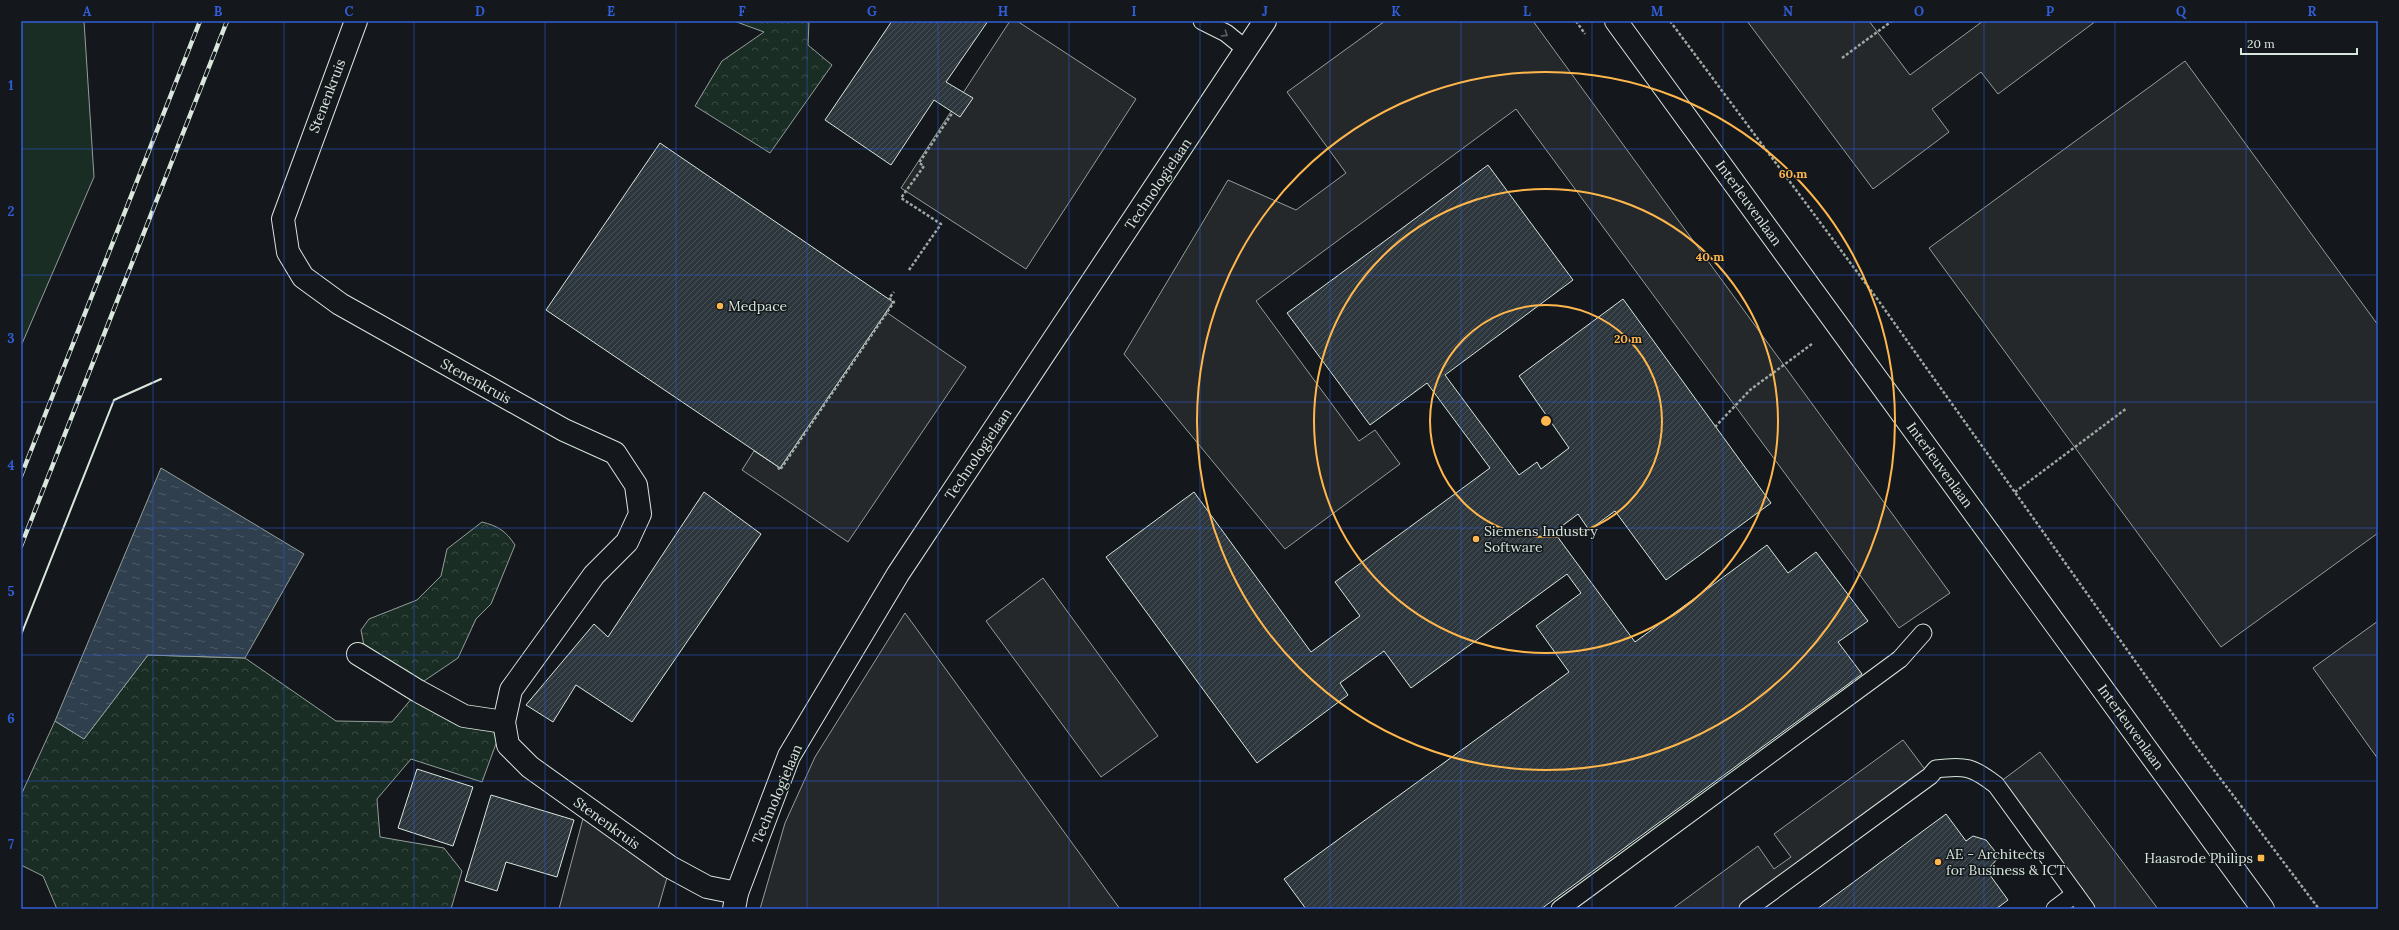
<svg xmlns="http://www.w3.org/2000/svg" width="2399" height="930" viewBox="0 0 2399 930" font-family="Lora,serif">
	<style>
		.grass { fill: #1a2d24; stroke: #939e99 }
		.forest { fill: url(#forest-crowns); stroke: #939e99 }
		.parking { fill: #24282b; stroke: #939e99 }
		.water { fill: url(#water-ripples); stroke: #939e99 }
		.building { fill: url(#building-hatch); stroke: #d8e6dc }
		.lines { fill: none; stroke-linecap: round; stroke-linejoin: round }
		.lane-casing { stroke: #d8e6dc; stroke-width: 19 }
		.street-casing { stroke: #d8e6dc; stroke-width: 24 }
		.path { stroke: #9da8a2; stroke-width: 2.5; stroke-dasharray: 3 2; stroke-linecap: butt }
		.lane { stroke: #14181c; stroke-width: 17 }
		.street { stroke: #14181c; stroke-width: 22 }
		.rail-casing { stroke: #d8e6dc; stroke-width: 4.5 }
		.rail { stroke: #14181c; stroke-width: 3; stroke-dasharray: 9; stroke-linecap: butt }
		.wall { stroke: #d8e6dc; stroke-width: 2 }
		.oneway { stroke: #59605f }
		.grid { fill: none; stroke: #305dd8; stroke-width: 1; stroke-opacity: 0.55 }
		.ring { fill: none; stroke: #ffb74d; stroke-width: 2 }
		.poi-dot { fill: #ffb74d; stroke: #14181c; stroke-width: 1.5 }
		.labels { text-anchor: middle; stroke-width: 3; stroke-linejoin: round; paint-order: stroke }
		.street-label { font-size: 14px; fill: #d8e6dc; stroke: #14181c }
		.poi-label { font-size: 14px; fill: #d8e6dc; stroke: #14181c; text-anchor: start }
		.centre { fill: #ffb74d; stroke: #14181c; stroke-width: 2 }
		.ring-label { font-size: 12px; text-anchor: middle; font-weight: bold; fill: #ffb74d; stroke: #14181c; stroke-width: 3; stroke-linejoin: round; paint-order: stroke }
		.neatline { fill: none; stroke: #305dd8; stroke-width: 1.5 }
		.grid-label { font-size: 13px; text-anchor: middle; font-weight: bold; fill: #305dd8 }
	</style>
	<defs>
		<pattern id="forest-crowns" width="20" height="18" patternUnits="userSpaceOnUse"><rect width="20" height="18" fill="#1a2d24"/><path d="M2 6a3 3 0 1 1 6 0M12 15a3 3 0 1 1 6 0" fill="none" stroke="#3b4b43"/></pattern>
		<pattern id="water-ripples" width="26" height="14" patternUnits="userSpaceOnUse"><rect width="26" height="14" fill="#2f3f4d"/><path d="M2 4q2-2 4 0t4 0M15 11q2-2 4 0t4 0" fill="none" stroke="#4c5b66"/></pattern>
		<pattern id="building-hatch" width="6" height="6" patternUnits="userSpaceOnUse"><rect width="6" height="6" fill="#2c363c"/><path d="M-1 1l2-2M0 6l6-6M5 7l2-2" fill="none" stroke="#4a5358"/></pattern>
	</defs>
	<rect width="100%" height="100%" fill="#14181c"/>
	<polygon class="grass" points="21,21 84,21 94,177 21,346"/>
	<g class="forest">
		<polygon points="734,21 809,21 808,45 832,65 770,153 695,106 722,61 764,32"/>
		<path d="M482 522C498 526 506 531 515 545L491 604 476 619 458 658 421 683 365 651 361 630 369 619 417 600 441 576 447 549Z"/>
		<polygon points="148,655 245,658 336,721 392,722 418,691 504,722 482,782 411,759 377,799 380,837 444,848 462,871 451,909 57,909 43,876 21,865 21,795 55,721 84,739"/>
	</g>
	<g class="parking">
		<polygon points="1010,21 1017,21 1136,99 1026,269 901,188"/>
		<polygon points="1385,21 1533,21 1950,593 1899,628 1516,109 1256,301 1359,441 1375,430 1400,464 1285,549 1124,354 1228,180 1296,210 1346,173 1287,92"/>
		<polygon points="1747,21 1869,21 1910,75 1983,21 2096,21 1998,94 1981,72 1932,109 1949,132 1873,189"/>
		<polygon points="2185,61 2378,325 2378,533 2221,647 1929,248"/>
		<polygon points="886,312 966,367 848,542 742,470 754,451 780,468"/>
		<polygon points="1043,578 1158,736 1101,777 986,621"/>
		<polygon points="905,613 1120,909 760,909 785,823 815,757"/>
		<polygon points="2378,621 2378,759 2313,668"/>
		<polygon points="1903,740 1930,776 1748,909 1672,909 1758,846 1774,869 1791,857 1774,834"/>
		<polygon points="2040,752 2158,909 2086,909 1996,785"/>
		<polygon points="586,807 670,867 658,909 559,909"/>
	</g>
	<polygon class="water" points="161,468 304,554 245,658 148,655 84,739 55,721"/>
	<g class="building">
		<polygon points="892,21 988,21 946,82 973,98 960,117 934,100 891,165 825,120"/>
		<polygon points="660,143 893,302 780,468 546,310"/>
		<polygon points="1488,165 1573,280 1445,375 1519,475 1537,462 1541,469 1569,448 1519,376 1623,299 1771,503 1666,580 1615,511 1589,530 1578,514 1554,532 1635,642 1767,545 1788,573 1816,552 1868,621 1838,642 1862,674 1541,909 1306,909 1284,879 1569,672 1536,626 1581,593 1567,574 1411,688 1384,651 1340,683 1348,695 1257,763 1106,557 1194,492 1311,652 1360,616 1335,582 1490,468 1427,383 1370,425 1287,313"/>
		<polygon points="704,492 761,534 632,722 576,685 553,722 526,705 594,624 608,637"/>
		<polygon points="417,769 473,787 453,846 398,828"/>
		<polygon points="491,795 574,820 557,877 506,862 497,891 465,881"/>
		<polygon points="1946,814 1966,841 1973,836 1986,840 1994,850 1997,859 1987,871 2008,900 1996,909 1817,909"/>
	</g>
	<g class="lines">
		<defs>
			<g id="lane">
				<polyline points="1202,21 1226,33 1247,50"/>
				<polyline points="1560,909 1900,659 1923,633"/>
				<path d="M1748 909 1930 776 1936 769C1965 765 1973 767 1996 785L2086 909"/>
				<polyline points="2055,909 2075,894"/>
			</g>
			<g id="street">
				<polyline points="356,21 283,219 288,252 303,277 340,304 564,430 615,453 636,485 640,514 627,542 594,575 511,690 504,722 508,745 530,767 670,867 707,887 737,893"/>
				<polyline points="1616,21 2263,909"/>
				<polyline points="358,654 418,691 464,716 504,722"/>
				<polyline points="734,909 737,893 789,756 898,574 1265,21"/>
			</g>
		</defs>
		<use href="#lane" class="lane-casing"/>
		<use href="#street" class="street-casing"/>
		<g class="path">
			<polyline points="1576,21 1585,34"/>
			<polyline points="1670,21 1878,300 2192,741 2319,909"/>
			<polyline points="1842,58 1892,21"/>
			<polyline points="909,270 941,224 901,198 924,166 919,163 953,112"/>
			<polyline points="1715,427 1750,390 1812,344"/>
			<polyline points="778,467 780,470 894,302 889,298 894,292"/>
			<polyline points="2015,492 2127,408"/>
		</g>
		<use href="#lane" class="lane"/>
		<use href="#street" class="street"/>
		<defs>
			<g id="rail">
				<polyline points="21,476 200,21"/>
				<polyline points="21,546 227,21"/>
			</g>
		</defs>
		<use href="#rail" class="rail-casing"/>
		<use href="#rail" class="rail"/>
		<polyline class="wall" points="21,635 114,400 161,379"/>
	</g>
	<defs><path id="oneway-chevron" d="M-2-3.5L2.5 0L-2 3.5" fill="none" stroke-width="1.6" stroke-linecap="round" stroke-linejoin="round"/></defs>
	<use class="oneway" href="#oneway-chevron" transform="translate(1225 34) rotate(33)"/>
	<path class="grid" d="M153 21V909M284 21V909M414 21V909M545 21V909M676 21V909M807 21V909M938 21V909M1069 21V909M1200 21V909M1330 21V909M1461 21V909M1592 21V909M1723 21V909M1854 21V909M1984 21V909M2115 21V909M2246 21V909M21 149H2378M21 275H2378M21 402H2378M21 528H2378M21 655H2378M21 781H2378"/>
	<g class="ring">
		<circle cx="1546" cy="421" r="116"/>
		<circle cx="1546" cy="421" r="232"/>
		<circle cx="1546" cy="421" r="349"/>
	</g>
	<g class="poi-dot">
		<circle cx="720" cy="306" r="4"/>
		<circle cx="1476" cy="539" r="4"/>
		<rect x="2257" y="854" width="8" height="8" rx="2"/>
		<circle cx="1938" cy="862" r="4"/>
	</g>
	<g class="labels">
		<g class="street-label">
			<text transform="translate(327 96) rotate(-69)" y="5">Stenenkruis</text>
			<text transform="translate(1158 184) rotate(-56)" y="5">Technologielaan</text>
			<text transform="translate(1749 203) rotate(54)" y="5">Interleuvenlaan</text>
			<text transform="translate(476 381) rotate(29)" y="5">Stenenkruis</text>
			<text transform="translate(978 454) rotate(-56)" y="5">Technologielaan</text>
			<text transform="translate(1940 465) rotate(54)" y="5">Interleuvenlaan</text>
			<text transform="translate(2131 727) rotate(54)" y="5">Interleuvenlaan</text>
			<text transform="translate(777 794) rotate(-67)" y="5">Technologielaan</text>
			<text transform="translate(607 823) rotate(36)" y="5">Stenenkruis</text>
		</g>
		<g class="poi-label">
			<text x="728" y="311">Medpace</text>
			<text x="1484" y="536">Siemens Industry<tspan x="1484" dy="16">Software</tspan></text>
			<text x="1946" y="859">AE - Architects<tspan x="1946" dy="16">for Business &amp; ICT</tspan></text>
			<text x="2253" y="863" text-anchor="end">Haasrode Philips</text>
		</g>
	</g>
	<circle cx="1546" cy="421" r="6" class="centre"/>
	<g class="ring-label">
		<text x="1793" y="178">60 m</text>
		<text x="1710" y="261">40 m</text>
		<text x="1628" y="343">20 m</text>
	</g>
	<rect width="2399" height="930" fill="none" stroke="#14181c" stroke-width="44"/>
	<path d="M2241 48v6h116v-6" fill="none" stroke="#d8e6dc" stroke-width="2"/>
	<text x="2247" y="48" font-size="12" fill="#d8e6dc" stroke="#14181c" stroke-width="3" paint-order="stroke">20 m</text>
	<rect x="22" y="22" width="2355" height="886" class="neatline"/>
	<g class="grid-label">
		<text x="87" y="16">A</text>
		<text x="218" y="16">B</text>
		<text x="349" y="16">C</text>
		<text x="480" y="16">D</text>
		<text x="611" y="16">E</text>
		<text x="742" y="16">F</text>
		<text x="872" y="16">G</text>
		<text x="1003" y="16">H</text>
		<text x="1134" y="16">I</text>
		<text x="1265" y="16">J</text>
		<text x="1396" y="16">K</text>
		<text x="1527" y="16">L</text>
		<text x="1657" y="16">M</text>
		<text x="1788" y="16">N</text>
		<text x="1919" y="16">O</text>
		<text x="2050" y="16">P</text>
		<text x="2181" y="16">Q</text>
		<text x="2312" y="16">R</text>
		<text x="11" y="90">1</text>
		<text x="11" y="216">2</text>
		<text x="11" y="343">3</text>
		<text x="11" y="470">4</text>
		<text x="11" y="596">5</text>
		<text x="11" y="723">6</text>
		<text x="11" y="849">7</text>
	</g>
</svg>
